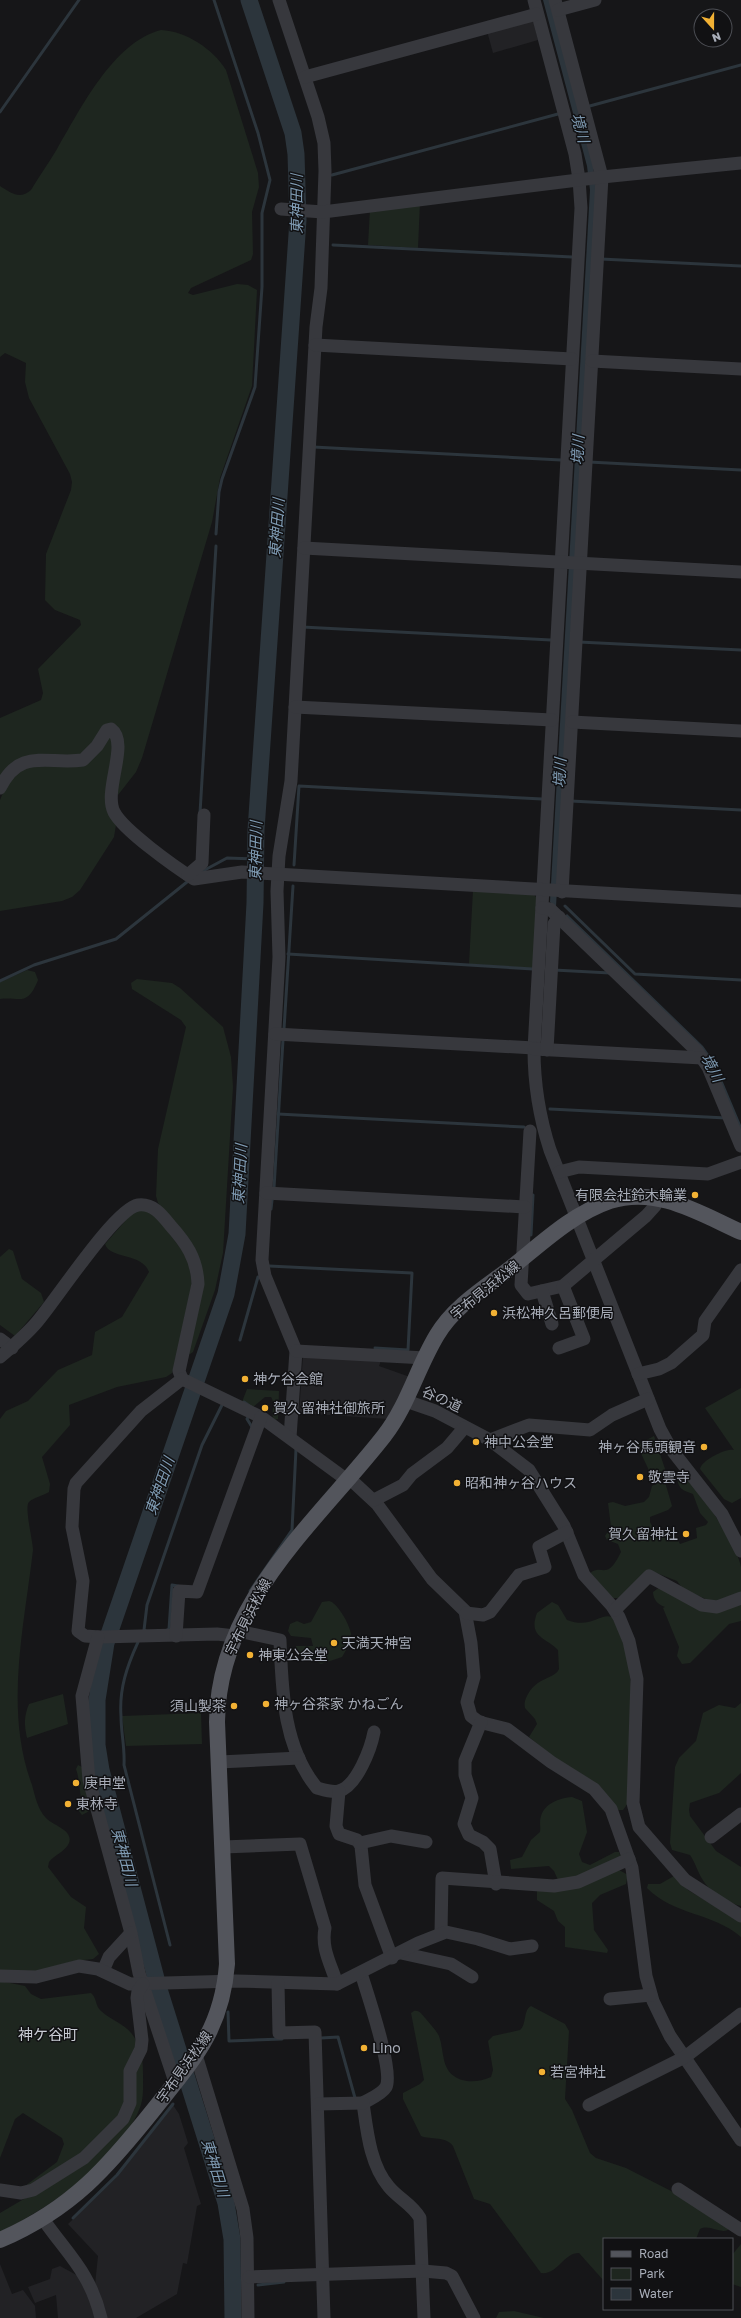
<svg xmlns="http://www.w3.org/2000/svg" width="741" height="2318" viewBox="0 0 741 2318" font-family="'Golos Text','Noto Sans JP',sans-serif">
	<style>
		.built { fill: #222225 }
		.green { fill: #1e261f }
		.water { fill: #2c353c }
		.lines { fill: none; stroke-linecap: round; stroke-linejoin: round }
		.stream { stroke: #2c353c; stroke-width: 3 }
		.river { stroke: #2c353c; stroke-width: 17 }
		.minor { stroke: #37383d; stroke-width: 13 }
		.major { stroke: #53555c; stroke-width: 16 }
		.poi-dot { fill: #f2b134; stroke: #111113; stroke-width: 1.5 }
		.labels { text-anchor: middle; stroke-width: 3; stroke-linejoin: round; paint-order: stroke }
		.poi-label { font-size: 14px; fill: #a8adb8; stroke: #111113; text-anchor: start }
		.street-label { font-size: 14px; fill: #a8adb8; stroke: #111113 }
		.water-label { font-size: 15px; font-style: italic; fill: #7f9bb3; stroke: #111113 }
		.neighbourhood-label { font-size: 15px; fill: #c9ccd4; stroke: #111113 }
	</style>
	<rect width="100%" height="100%" fill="#161618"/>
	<g class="built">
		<polygon points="530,19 534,23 538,40 493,53 487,31"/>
		<polygon points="303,1356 381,1360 379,1366 410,1377 388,1419 299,1413"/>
		<polygon points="173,2105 179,2114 188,2143 184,2148 201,2204 197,2206 187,2264 183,2263 177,2294 136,2318 105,2318 95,2285 98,2256 68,2224 118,2176"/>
		<polygon points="0,2264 12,2294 23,2290 35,2306 36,2318 0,2318"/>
		<polygon points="60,2266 82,2278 96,2318 58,2318 56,2295 35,2303 28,2287 50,2279 52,2269"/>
	</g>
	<g class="green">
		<path d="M161 30C186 31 213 49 226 70L258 173 259 187 252 212 253 254 251 260 191 288 188 293 193 295 237 284 248 285 257 290 252 386 220 478 212 522 142 758 136 772 118 795V729L81 756H44L0 780V718L41 700 43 693 38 669 81 625 80 620 55 610 45 600 46 554 71 490 72 482 70 474 29 398 25 382 26 363 5 353 0 357V186C11 193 20 200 31 190 39 176 49 163 57 149 80 110 113 42 161 30Z"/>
		<polygon points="420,202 418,248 368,245 370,209"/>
		<polygon points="112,734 116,825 114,837 80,890 72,897 62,901 0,911 0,800 9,778 31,764 76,764"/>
		<polygon points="473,890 533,894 537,898 533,968 469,964"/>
		<path d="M27 970 35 972 38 980C27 1008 19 996 0 999V982Z"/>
		<polygon points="137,979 172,983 180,988 223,1027 231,1057 233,1087 223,1253 215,1290 193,1352 190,1354 188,1353 203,1284 187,1237 158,1203 156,1196 158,1149 186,1027 181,1020 132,989 131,983"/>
		<path d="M145 1210 156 1216 188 1258 192 1283 174 1367 172 1373 166 1377 117 1387 69 1405 70 1425 42 1457 50 1484 49 1492C43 1496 34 1497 29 1502 24 1507 33 1541 33 1550 24 1628 4 1709 32 1785 35 1796 38 1810 46 1818 52 1825 74 1830 69 1843 66 1851 54 1855 49 1862L48 1867 71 1897 86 1907 84 1928 99 1954 93 1959 74 1961 35 1972 0 1971V1419L6 1411 28 1401 58 1370 92 1355 95 1332 122 1317 149 1272C143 1253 109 1259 105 1244L133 1212Z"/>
		<polygon points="9,1249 13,1251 22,1279 41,1293 44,1302 15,1336 0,1325 0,1257"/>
		<path d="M741 1388V1498L732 1503 724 1499 700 1469C702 1460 726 1448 734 1450L705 1408Z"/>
		<path d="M247 1389 279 1391 278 1419 274 1420C270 1413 276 1404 271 1397H265L253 1407 242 1402Z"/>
		<polygon points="654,1436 667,1475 654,1481 637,1445"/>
		<path d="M682 1474C698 1486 738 1547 741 1567 741 1576 741 1586 741 1595L717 1604 683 1589 677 1581 654 1572 621 1598H610L589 1574C603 1562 606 1583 621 1552L618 1544 607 1540 605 1536 611 1527 608 1503 613 1502 625 1506 644 1502 649 1497 652 1486 660 1481 665 1482 672 1506 668 1510 650 1517V1522L656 1534 672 1529 680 1544 697 1538 696 1528 706 1525 708 1522 700 1513 693 1494C682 1490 678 1489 677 1476Z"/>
		<path d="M660 1587 695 1604 741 1600V1621L729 1624 690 1663 682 1664 677 1656 679 1647 663 1608 665 1607C658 1605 653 1599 653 1592Z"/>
		<path d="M329 1601C337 1602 350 1625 351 1634 351 1641 346 1651 342 1657L321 1664 296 1651V1646H313L311 1638 291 1636 288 1631 290 1624 297 1621 304 1624 311 1622 322 1602Z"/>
		<path d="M552 1602 558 1605 567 1620C591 1629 600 1613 612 1617 642 1671 630 1743 628 1803L623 1810H618L529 1737 537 1724 535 1719 525 1708C524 1703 525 1700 527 1696 537 1676 554 1680 559 1669L558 1650C545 1637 528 1637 537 1613Z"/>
		<path d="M63 1694 68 1724 27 1738C24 1725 24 1716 29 1704Z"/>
		<path d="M741 1703V1773L719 1793 690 1803 689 1810 690 1816 716 1851 741 1867V1906C726 1902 708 1891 701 1877 697 1870 695 1862 690 1855L672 1850 670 1843 675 1767 679 1758 696 1741 703 1713 719 1705 735 1708Z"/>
		<polygon points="201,1713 202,1744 126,1746 122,1716"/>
		<path d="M78 1765 82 1767 91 1810 82 1815 78 1810 82 1802C79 1791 80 1781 76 1769Z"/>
		<path d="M572 1797 582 1801 587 1832 579 1854 582 1862 590 1865 615 1852H619L621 1858 589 1874 558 1880 554 1871 549 1866 511 1869 510 1860 522 1857 531 1840 540 1832C541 1827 539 1822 541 1816 545 1803 560 1798 572 1797Z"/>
		<polygon points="619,1870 628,1875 626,1884 600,1895 592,1903 594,1930 608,1950 607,1953 565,1947 565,1927 558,1921 554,1911 537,1900 537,1891"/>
		<path d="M674 1876 688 1890 741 1922V1937C714 1913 673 1915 647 1888L648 1884H660Z"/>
		<path d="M0 1981 25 1986 31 1994 41 1999 91 1993C97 1998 95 2006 101 2011 112 2021 126 2024 134 2037 142 2048 143 2061 143 2074 143 2087 144 2099 139 2110 119 2160 47 2210 0 2232V2213L34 2193 25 2186 57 2162 64 2144 62 2138 23 2113 15 2119 0 2158Z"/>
		<path d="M531 2006 565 2024 569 2031 565 2099 572 2110 590 2153 596 2158 626 2168 675 2193 728 2228V2230C719 2234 710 2224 700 2229L696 2239H604V2281L579 2253C563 2253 558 2275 541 2273L490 2204 474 2199 453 2146C446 2136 431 2140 421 2136L403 2099V2093L420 2084 424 2080 411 2013 414 2011C420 2010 422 2015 426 2019 430 2024 436 2030 439 2036 442 2044 442 2052 444 2060 449 2083 473 2085 491 2077L493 2070 488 2041 493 2036 520 2030C527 2024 523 2010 531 2006Z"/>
		<polygon points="741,2244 741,2287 732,2284 732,2255"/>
		<polygon points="514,2311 544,2318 496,2318 499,2312"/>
	</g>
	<g class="water">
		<polygon points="543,0 549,0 593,165 596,190 556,907 550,902 590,190 587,166"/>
		<polygon points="567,914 703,1046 715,1063 741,1125 741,1133 717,1074 565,916"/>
	</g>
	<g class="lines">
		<g class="stream">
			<polyline points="214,0 258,133 270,180 262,213 262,287 255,387 222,479 219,492 216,534"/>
			<polyline points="586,107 741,65"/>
			<polyline points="0,112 79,0"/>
			<polyline points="332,175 558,114"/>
			<polyline points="333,245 572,257"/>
			<polyline points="601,259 741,266"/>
			<polyline points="313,447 561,460"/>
			<polyline points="589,462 741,470"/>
			<polyline points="302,627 551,640"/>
			<polyline points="579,642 741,650"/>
			<polyline points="571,801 741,810"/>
			<polyline points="200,813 216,546"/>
			<polyline points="294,865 299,786 542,799"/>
			<polyline points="201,872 227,858 256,859"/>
			<polyline points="565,906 635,974 741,980"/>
			<polyline points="288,954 533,969"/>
			<polyline points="554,970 610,973"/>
			<polyline points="0,981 34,965 116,939 187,882"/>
			<polyline points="284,1029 293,886"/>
			<polyline points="550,1109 726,1118"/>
			<polyline points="278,1114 524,1127"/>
			<polyline points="274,1188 283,1040"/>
			<polyline points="271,1209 272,1200"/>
			<polyline points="531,1235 533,1195"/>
			<polyline points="269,1266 412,1273 408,1350 375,1348"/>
			<polyline points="240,1340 258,1277"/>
			<polyline points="244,1402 251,1407"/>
			<polyline points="248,1417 247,1419 252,1427"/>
			<polyline points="250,1591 292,1530 296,1449"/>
			<polyline points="145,1630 144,1630 147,1605 202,1445 222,1405"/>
			<polyline points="167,1630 169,1629 172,1585 178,1586"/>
			<path d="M138 1642C127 1666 119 1689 121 1716 121 1733 125 1748 124 1765L170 1945"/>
			<polyline points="228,2012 229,2041 282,2039"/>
			<polyline points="321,2038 338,2037 355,2098"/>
			<polyline points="188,2099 193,2097"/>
			<polyline points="73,2218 117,2175 173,2104"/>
			<polyline points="258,2285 284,2282"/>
		</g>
		<polyline class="river" points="233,2318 232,2239 226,2203 158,1986 101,1770 97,1745 97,1700 106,1643 226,1294 237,1234 255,903 256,830 298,220 296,154 293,133 249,0"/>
		<g class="minor">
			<polyline points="279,0 318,117 324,143 325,171 321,288 316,327 291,781 279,856 277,891 279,957 262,1260 265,1276 296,1351 290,1437"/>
			<path d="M534 0 575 154 579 179 581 208 534 1049C534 1084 539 1116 550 1150L660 1429 671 1449 722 1514 741 1551"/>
			<polyline points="555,0 602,177 562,892"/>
			<polyline points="558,10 595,0"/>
			<polyline points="305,77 537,14"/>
			<polyline points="281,209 323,212 602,177 741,163"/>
			<polyline points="315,345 572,359"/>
			<polyline points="592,361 741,369"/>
			<polyline points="304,548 741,572"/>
			<polyline points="295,707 552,720"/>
			<polyline points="572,722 741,731"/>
			<path d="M0 788C20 747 47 765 83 760L97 746 107 730 111 729C130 743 103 790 114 812 123 830 175 867 194 879L242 872 741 901"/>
			<polyline points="188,875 202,863 204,815"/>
			<polyline points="542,908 550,909 697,1051 708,1067 741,1146"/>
			<polyline points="275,1034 534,1048"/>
			<polyline points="534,1049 702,1058"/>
			<polyline points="547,1050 554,924 559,917"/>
			<polyline points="530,1131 521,1285 528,1294 563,1286 646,1216 655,1206 656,1198"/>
			<polyline points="559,1172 579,1167 708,1174 741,1162"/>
			<polyline points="266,1193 525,1207"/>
			<polyline points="542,1291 552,1324"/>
			<polyline points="0,1339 12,1348"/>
			<polyline points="559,1348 584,1339 563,1286"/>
			<polyline points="296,1351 425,1358"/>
			<path d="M0 1357C13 1346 26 1335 37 1322 56 1300 115 1209 138 1205 153 1203 162 1215 170 1225 186 1243 197 1258 198 1284L179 1371 182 1379 261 1417 347 1480"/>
			<polyline points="638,1374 659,1369 671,1363 703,1335 705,1321 741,1270"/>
			<polyline points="182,1379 141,1411 76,1483 74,1489 72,1527 83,1581 78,1631 85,1636 100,1637 217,1634 235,1636"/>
			<polyline points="406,1401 435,1411 490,1440 529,1470 564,1526 584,1575 612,1606 619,1617 629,1641 637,1679 633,1803 639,1827 685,1880 741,1916"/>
			<polyline points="490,1440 529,1425 590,1430 612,1415 648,1399"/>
			<polyline points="349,1478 377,1504 432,1579 465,1611 471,1643 474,1677 467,1702 471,1716 479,1722 507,1729 551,1762 594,1789 611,1809 632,1868 646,1976 653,2001 670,2036 741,2140"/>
			<polyline points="374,1500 403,1485 412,1474 447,1448 464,1428"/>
			<polyline points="615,1610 649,1576 702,1605 717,1607 741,1598"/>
			<polyline points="466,1613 483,1615 490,1612 519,1575 545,1567 539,1547 567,1532"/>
			<path d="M238 1631 280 1640C282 1690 283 1747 317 1788 324 1790 333 1793 339 1791 357 1786 371 1748 374 1732"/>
			<polyline points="176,1636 179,1591 197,1592 261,1417"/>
			<polyline points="98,1637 82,1696 89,1780 131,1933 139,1973 175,2082"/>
			<polyline points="481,1722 465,1761 465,1775 472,1798 464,1824 469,1835 483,1842 490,1849 496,1884"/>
			<polyline points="219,1762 299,1758"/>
			<polyline points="339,1791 336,1826 339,1834 357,1840 361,1846 365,1885 392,1958"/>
			<polyline points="711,1837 741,1814"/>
			<polyline points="360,1843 391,1836 426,1842"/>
			<path d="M223 1847 300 1844 325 1928C321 1949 331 1964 337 1984"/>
			<polyline points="441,1933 442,1878 554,1886 578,1882 629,1859"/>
			<polyline points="401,1953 451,1964 472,1977"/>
			<polyline points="103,1971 109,1957 131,1933"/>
			<path d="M361 1973C367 1993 394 2071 386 2087 382 2094 370 2099 363 2103 367 2131 370 2165 389 2187 399 2199 412 2204 420 2218L424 2318"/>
			<polyline points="0,1976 36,1977 79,1966 98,1969 130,1984 236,1981 337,1984 418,1943 446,1932 478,1939 510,1949 532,1946"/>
			<polyline points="278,1983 279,2033 315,2032 324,2318"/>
			<polyline points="610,1999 651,1995"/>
			<polyline points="196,2055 243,2209 247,2238 248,2318"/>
			<polyline points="318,2104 363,2103"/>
			<polyline points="589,2105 685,2057 741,2014"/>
			<polyline points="678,2189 741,2230"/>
			<polyline points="0,2190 21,2193 33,2190 84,2158 123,2119 130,2103 130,2071 141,2049 142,2040 137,1998 138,1991 143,1984"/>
			<path d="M43 2219C68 2255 90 2272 101 2318"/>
			<polyline points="249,2277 423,2271 446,2273 452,2276 474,2318"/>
		</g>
		<path class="major" d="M0 2240C72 2209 108 2167 155 2108 194 2059 222 2029 227 1964L217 1722C218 1602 316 1523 384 1436 408 1405 417 1368 437 1335 454 1306 486 1287 512 1267 542 1243 572 1214 610 1201 657 1186 699 1213 741 1232"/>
	</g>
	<g class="poi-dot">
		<circle cx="695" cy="1195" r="4"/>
		<circle cx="494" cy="1313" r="4"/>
		<circle cx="245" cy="1379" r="4"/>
		<circle cx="265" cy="1408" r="4"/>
		<circle cx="476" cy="1442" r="4"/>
		<circle cx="704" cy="1447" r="4"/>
		<circle cx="640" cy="1477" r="4"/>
		<circle cx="457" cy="1483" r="4"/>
		<circle cx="686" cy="1534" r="4"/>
		<circle cx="334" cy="1643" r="4"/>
		<circle cx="250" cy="1655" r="4"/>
		<circle cx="266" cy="1704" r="4"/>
		<circle cx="234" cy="1706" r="4"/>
		<circle cx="76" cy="1783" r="4"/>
		<circle cx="68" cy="1804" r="4"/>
		<circle cx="364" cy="2048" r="4"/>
		<circle cx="542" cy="2072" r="4"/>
	</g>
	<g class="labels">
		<g class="poi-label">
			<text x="687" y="1200" text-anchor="end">有限会社鈴木輪業</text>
			<text x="502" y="1318">浜松神久呂郵便局</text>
			<text x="253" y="1384">神ケ谷会館</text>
			<text x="273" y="1413">賀久留神社御旅所</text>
			<text x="484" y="1447">神中公会堂</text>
			<text x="696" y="1452" text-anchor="end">神ヶ谷馬頭観音</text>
			<text x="648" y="1482">敬雲寺</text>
			<text x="465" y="1488">昭和神ヶ谷ハウス</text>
			<text x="678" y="1539" text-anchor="end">賀久留神社</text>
			<text x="342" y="1648">天満天神宮</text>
			<text x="258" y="1660">神東公会堂</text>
			<text x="274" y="1709">神ヶ谷茶家 かねごん</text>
			<text x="226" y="1711" text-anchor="end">須山製茶</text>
			<text x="84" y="1788">庚申堂</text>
			<text x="76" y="1809">東林寺</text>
			<text x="372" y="2053">Lino</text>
			<text x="550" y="2077">若宮神社</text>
		</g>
		<g class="street-label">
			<text transform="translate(485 1290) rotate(-39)" y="5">宇布見浜松線</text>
			<text transform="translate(442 1399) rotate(25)" y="5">谷の道</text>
			<text transform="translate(248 1617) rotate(-63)" y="5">宇布見浜松線</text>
			<text transform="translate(184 2067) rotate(-55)" y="5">宇布見浜松線</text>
		</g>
		<g class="water-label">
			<text transform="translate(580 128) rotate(75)" y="5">境川</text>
			<text transform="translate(297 204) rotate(-90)" y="5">東神田川</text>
			<text transform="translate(578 450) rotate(-87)" y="5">境川</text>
			<text transform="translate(277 528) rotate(-86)" y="5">東神田川</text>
			<text transform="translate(560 773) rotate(-87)" y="5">境川</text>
			<text transform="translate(256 851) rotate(-89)" y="5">東神田川</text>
			<text transform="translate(712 1068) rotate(62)" y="5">境川</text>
			<text transform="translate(240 1174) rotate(-87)" y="5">東神田川</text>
			<text transform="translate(160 1486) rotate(-71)" y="5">東神田川</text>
			<text transform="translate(124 1857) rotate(75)" y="5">東神田川</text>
			<text transform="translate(215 2168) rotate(73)" y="5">東神田川</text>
		</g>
		<g class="neighbourhood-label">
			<text x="48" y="2040">神ケ谷町</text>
		</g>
	</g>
	<rect x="603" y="2238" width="130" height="72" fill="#111113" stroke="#4d4f55"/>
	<rect x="611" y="2251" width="20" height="6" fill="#53555c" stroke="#4d4f55"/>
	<text x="639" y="2258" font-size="12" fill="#a8adb8">Road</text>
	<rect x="611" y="2268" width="20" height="12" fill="#1e261f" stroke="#4d4f55"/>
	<text x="639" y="2278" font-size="12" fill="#a8adb8">Park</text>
	<rect x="611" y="2288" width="20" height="12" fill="#2c353c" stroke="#4d4f55"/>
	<text x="639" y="2298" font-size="12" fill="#a8adb8">Water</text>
	<g transform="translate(713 28) rotate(159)"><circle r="19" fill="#111113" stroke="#4d4f55"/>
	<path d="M0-3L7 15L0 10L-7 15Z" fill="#f2b134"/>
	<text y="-6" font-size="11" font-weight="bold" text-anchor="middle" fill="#a8adb8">N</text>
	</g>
</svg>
